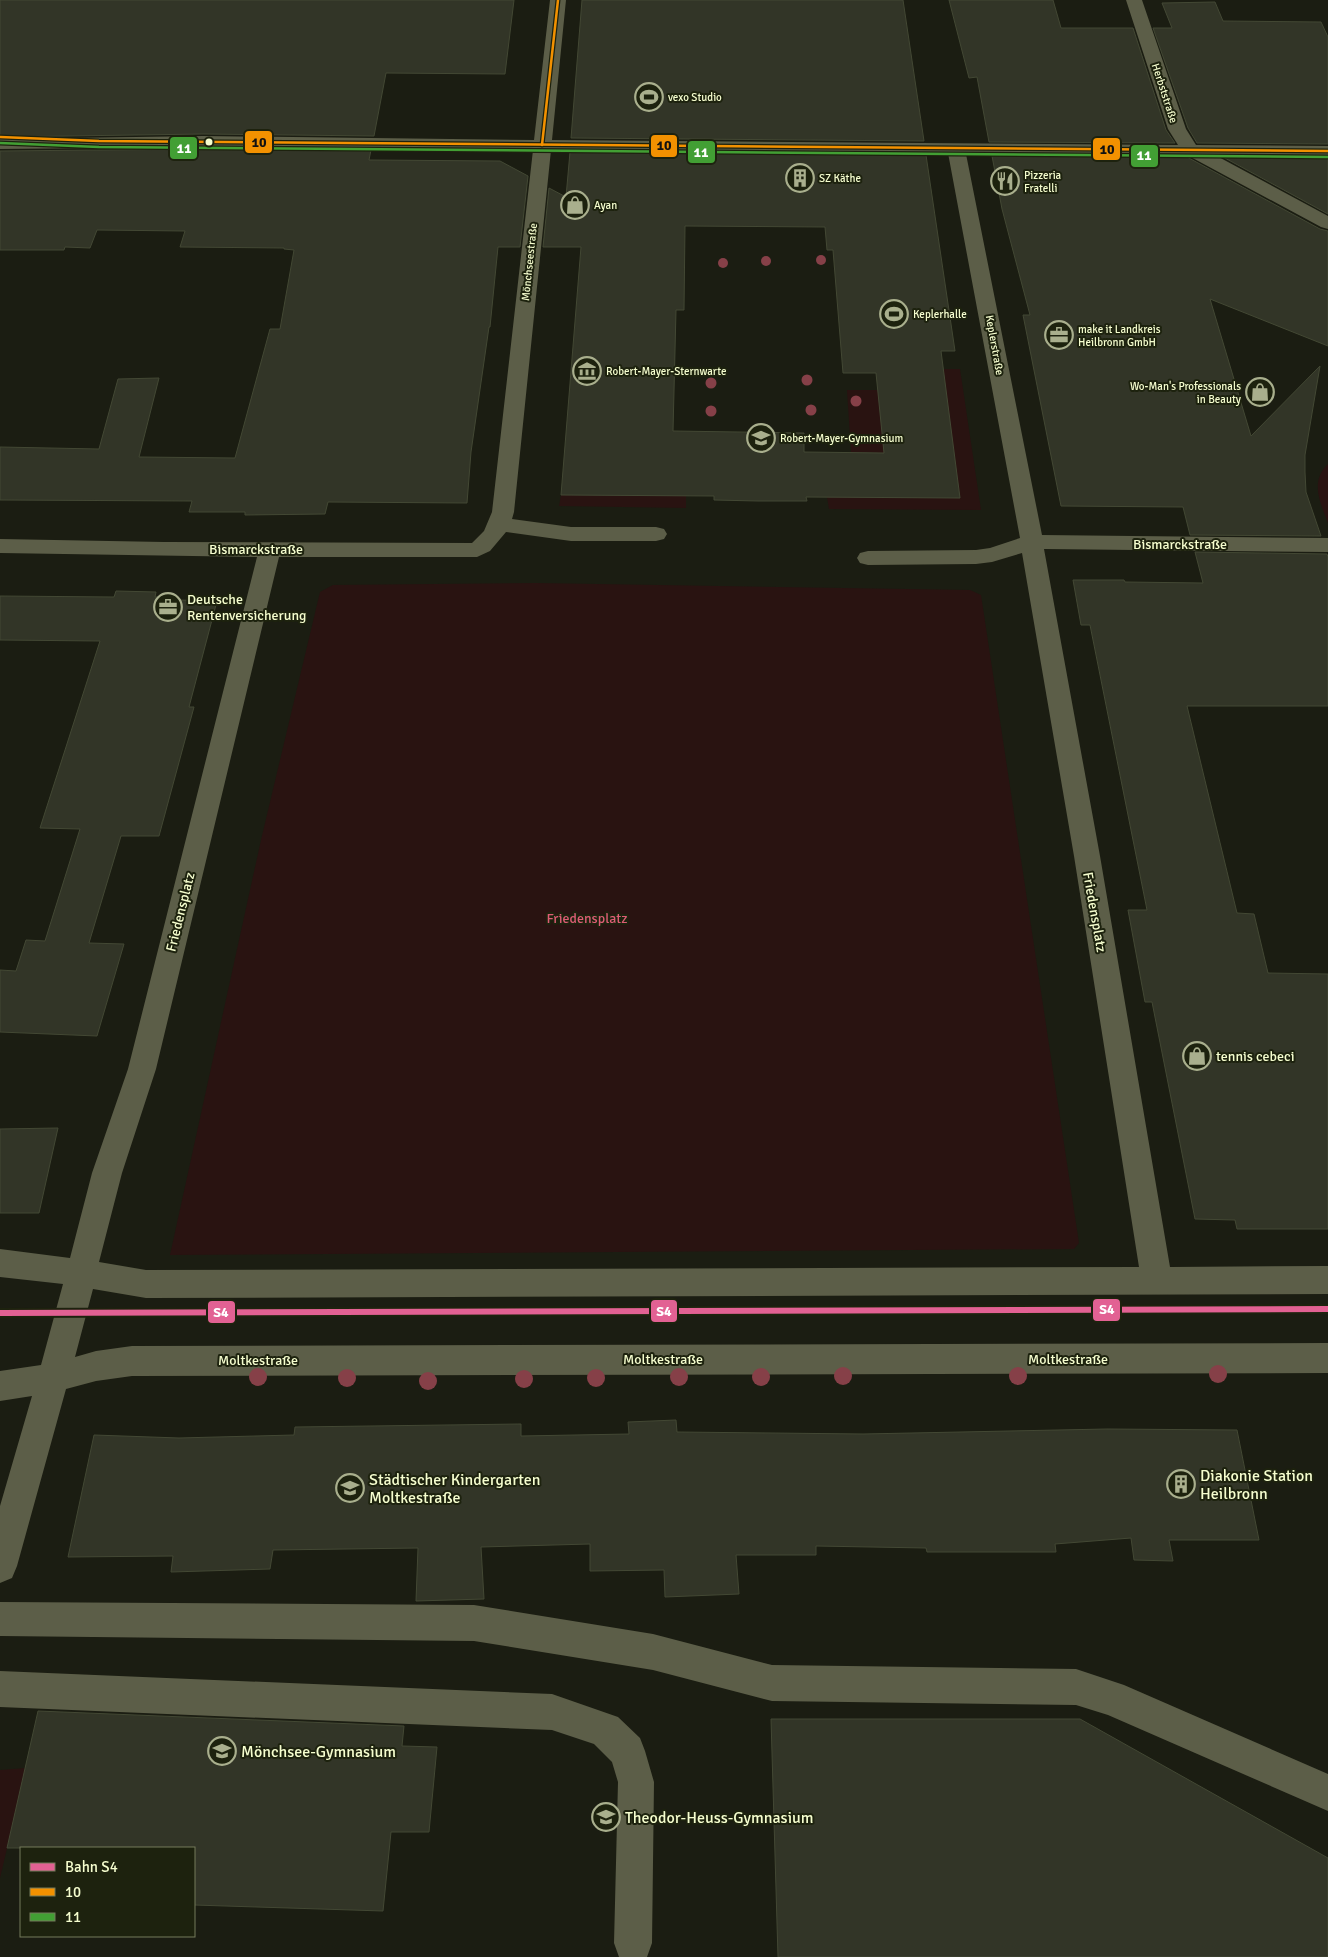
<svg xmlns="http://www.w3.org/2000/svg" width="1328" height="1957" viewBox="0 0 1328 1957" font-family="Signika,sans-serif">
	<style>
		.green { fill: #291311 }
		.building { fill: #323527; stroke: #434834; fill-rule: evenodd }
		.lines { fill: none; stroke-linecap: round; stroke-linejoin: round }
		.minor { fill: #5c5e48; fill-rule: evenodd }
		.bus-1-casing { stroke: #1d220e; stroke-width: 5 }
		.bus-2-casing { stroke: #1d220e; stroke-width: 5 }
		.bus-1 { stroke: #f39100; stroke-width: 2.5 }
		.bus-2 { stroke: #429f34; stroke-width: 2.5 }
		.rail-1-casing { stroke: #1d220e; stroke-width: 10 }
		.rail-1 { stroke: #e26193; stroke-width: 6 }
		.tree { fill: #864048 }
		.bus-dot { fill: #f6fecf; stroke: #1d220e; stroke-width: 2 }
		.labels { text-anchor: middle; stroke-width: 4; stroke-linejoin: round; paint-order: stroke }
		.far-street-label { font-size: 11px; fill: #f6fecf; stroke: #1d220e }
		.far-poi-label { font-size: 11px; fill: #f6fecf; stroke: #1d220e; text-anchor: start }
		.street-label { font-size: 14px; fill: #f6fecf; stroke: #1d220e }
		.poi-label { font-size: 14px; fill: #f6fecf; stroke: #1d220e; text-anchor: start }
		.park-label { font-size: 14px; fill: #dd5d75; stroke: #1d220e }
		.near-poi-label { font-size: 16px; fill: #f6fecf; stroke: #1d220e; text-anchor: start }
		.line-badge { stroke: #1d220e; stroke-width: 2 }
		.badge-label { font-size: 14px; text-anchor: middle; font-weight: bold; fill: #fff }
		.pale-badge-label { font-size: 14px; text-anchor: middle; font-weight: bold; fill: #111 }
	</style>
	<rect width="100%" height="100%" fill="#1b1d12"/>
	<g class="green">
		<polygon points="943,369 960,369 981,510 829,509 827,497 960,498"/>
		<polygon points="847,390 878,390 884,453 851,452"/>
		<path d="M1328 464V523C1321 504 1309 482 1328 464Z"/>
		<polygon points="561,495 686,496 686,508 559,506"/>
		<polygon points="536,583 970,590 981,595 1079,1243 1074,1249 170,1255 261,840 320,592 333,585"/>
		<polygon points="26,1768 0,1878 0,1770"/>
	</g>
	<g class="building">
		<polygon points="0,0 514,0 505,74 386,73 374,136 203,134 0,137"/>
		<polygon points="582,0 903,0 924,141 571,138"/>
		<polygon points="949,0 1053,0 1061,28 1133,28 1166,130 1175,143 989,142 977,77 969,78"/>
		<polygon points="1215,2 1223,21 1321,22 1328,37 1328,144 1197,143 1188,128 1153,28 1172,28 1162,3"/>
		<polygon points="203,149 371,150 369,160 500,161 528,176 520,247 498,247 490,327 489,327 471,452 467,503 328,502 325,514 245,515 245,512 189,512 192,501 0,500 0,447 99,449 118,379 159,378 139,457 235,458 270,329 280,329 294,250 284,249 284,248 180,247 185,231 97,230 90,248 65,247 64,250 0,250 0,151"/>
		<path d="M570 152 926 155 955 351H941L960 498 806 497 807 501H758L714 500V496L561 495 581 247H543L549 188 566 197ZM685 226 825 227 827 250H833L843 373H876L884 453 804 452V433L673 431 676 310H684Z"/>
		<polygon points="992,156 1187,157 1320,229 1328,231 1328,346 1210,299 1251,436 1320,366 1305,455 1305,472 1306,492 1321,536 1190,535 1183,507 1061,506 1023,315 1030,315 1002,209"/>
		<polygon points="1223,157 1328,158 1328,214"/>
		<polygon points="1195,552 1327,554 1328,557 1328,706 1187,706 1237,913 1254,914 1268,973 1328,974 1328,1229 1237,1229 1235,1220 1195,1219 1152,1002 1145,1002 1128,910 1147,910 1090,625 1081,625 1073,580 1124,580 1125,582 1203,583"/>
		<polygon points="116,591 156,592 155,597 178,597 177,600 217,601 189,707 194,707 159,836 121,836 89,943 124,944 97,1036 0,1032 0,970 16,971 26,940 45,941 80,829 40,828 100,641 0,640 0,596 114,597"/>
		<polygon points="58,1128 39,1213 0,1213 0,1129"/>
		<polygon points="676,1420 677,1432 863,1434 1107,1429 1237,1430 1259,1540 1169,1540 1173,1561 1134,1560 1131,1538 1055,1544 1056,1552 927,1552 926,1548 816,1546 816,1555 736,1555 739,1594 665,1597 664,1570 590,1571 590,1544 481,1547 484,1599 416,1601 418,1548 273,1550 270,1569 171,1572 173,1556 68,1557 94,1435 179,1438 294,1435 295,1427 521,1424 521,1436 629,1434 628,1422"/>
		<polygon points="38,1711 404,1726 402,1746 437,1747 429,1832 391,1832 383,1911 194,1905 194,1848 7,1848"/>
		<polygon points="771,1719 1080,1719 1328,1858 1328,1957 778,1957"/>
	</g>
	<g class="lines">
		<g class="minor">
			<path d="M550 0H566L552 140 1178 145 1168 129 1126 0H1142L1186 129 1196 145 1328 146V156L1215 155 1328 216V229L1321 227 1187 155 966 154 1042 535 1328 538V552L1044 549 1100 856 1170 1267 1328 1266V1294L146 1298 93 1289 75 1357 96 1351 132 1346 1328 1343V1373L132 1376 96 1381 66 1389 17 1566 12 1578 0 1583V1506L32 1396 0 1401V1371L41 1365 63 1284 0 1277V1249L70 1258 92 1173 128 1069 257 557 0 553V539L164 542 472 543 484 531 492 512 533 150 203 147 0 149V139L203 136 534 140ZM551 150 948 153 1020 538 990 548 976 550 868 551 860 553 857 558 860 563 868 565 976 564 992 562 1022 553 1074 856 1139 1267 146 1270 99 1262 122 1173 156 1069 279 557H477L490 551 506 532 571 541H656L664 539 667 534 664 529 656 527H571L512 519 514 512Z"/>
			<polygon points="0,1602 474,1605 653,1634 772,1665 1076,1669 1124,1685 1328,1774 1328,1811 1108,1715 1076,1705 772,1701 653,1670 474,1641 0,1636"/>
			<polygon points="0,1671 552,1694 618,1717 640,1738 645,1751 654,1782 652,1943 647,1957 619,1957 614,1943 618,1782 612,1762 594,1744 552,1730 0,1707"/>
		</g>
		<defs>
			<g id="bus-1">
				<polyline points="0,137 99,141 1328,151"/>
				<polyline points="542,145 558,0"/>
			</g>
			<polyline id="bus-2" points="0,143 99,147 1328,157"/>
		</defs>
		<use href="#bus-1" class="bus-1-casing"/>
		<use href="#bus-2" class="bus-2-casing"/>
		<use href="#bus-1" class="bus-1"/>
		<use href="#bus-2" class="bus-2"/>
		<defs>
			<polyline id="rail-1" points="0,1313 1328,1309"/>
		</defs>
		<use href="#rail-1" class="rail-1-casing"/>
		<use href="#rail-1" class="rail-1"/>
	</g>
	<g class="tree">
		<circle cx="821" cy="260" r="5"/>
		<circle cx="766" cy="261" r="5"/>
		<circle cx="723" cy="263" r="5"/>
		<circle cx="807" cy="380" r="5.5"/>
		<circle cx="711" cy="383" r="5.5"/>
		<circle cx="856" cy="401" r="5.5"/>
		<circle cx="811" cy="410" r="5.5"/>
		<circle cx="711" cy="411" r="5.5"/>
		<circle cx="1218" cy="1374" r="9"/>
		<circle cx="843" cy="1376" r="9"/>
		<circle cx="1018" cy="1376" r="9"/>
		<circle cx="258" cy="1377" r="9"/>
		<circle cx="679" cy="1377" r="9"/>
		<circle cx="761" cy="1377" r="9"/>
		<circle cx="347" cy="1378" r="9"/>
		<circle cx="596" cy="1378" r="9"/>
		<circle cx="524" cy="1379" r="9"/>
		<circle cx="428" cy="1381" r="9"/>
	</g>
	<defs>
		<symbol id="stadium-ring" viewBox="-11 -11 22 22"><circle r="9.5" fill="#1d220e" stroke="#a9af8d" stroke-width="1.5"/><path d="M0-5a6.5 5 0 1 0 0 10a6.5 5 0 1 0 0-10ZM-3.5-1.8h7v3.6h-7Z" fill="#a9af8d"/></symbol>
		<symbol id="building-ring" viewBox="-11 -11 22 22"><circle r="9.5" fill="#1d220e" stroke="#a9af8d" stroke-width="1.5"/><path d="M-4-6H4V6H1V3H-1V6H-4ZM-2.5-4.3h1.7v1.8h-1.7ZM.8-4.3h1.7v1.8H.8ZM-2.5-1h1.7V.8h-1.7ZM.8-1h1.7V.8H.8Z" fill="#a9af8d"/></symbol>
		<symbol id="restaurant-ring" viewBox="-11 -11 22 22"><circle r="9.5" fill="#1d220e" stroke="#a9af8d" stroke-width="1.5"/><path d="M-5-6h1v4h1v-4h1v4h1v-4h1v5L-1.5 .5V6h-2V.5L-5-1ZM5-6V6H3V1.5H1.5Q1.5-4 5-6Z" fill="#a9af8d"/></symbol>
		<symbol id="shop-ring" viewBox="-11 -11 22 22"><circle r="9.5" fill="#1d220e" stroke="#a9af8d" stroke-width="1.5"/><path d="M-5-2.5h2.3a2.7 3.5 0 0 1 5.4 0H5L5.5 6h-11ZM-1.5-2.5h3a1.5 2.3 0 0 0-3 0Z" fill="#a9af8d"/></symbol>
		<symbol id="office-ring" viewBox="-11 -11 22 22"><circle r="9.5" fill="#1d220e" stroke="#a9af8d" stroke-width="1.5"/><path d="M-6-3h4V-5.5h4V-3h4V5H-6ZM-1-4.5V-3h2v-1.5ZM-6 0V1H6V0Z" fill="#a9af8d"/></symbol>
		<symbol id="museum-ring" viewBox="-11 -11 22 22"><circle r="9.5" fill="#1d220e" stroke="#a9af8d" stroke-width="1.5"/><path d="M0-6L6-3V-2H-6V-3ZM-5-1h2V3h-2ZM-1-1h2V3h-2ZM3-1h2V3H3ZM-6 4H6V6H-6Z" fill="#a9af8d"/></symbol>
		<symbol id="school-ring" viewBox="-11 -11 22 22"><circle r="9.5" fill="#1d220e" stroke="#a9af8d" stroke-width="1.5"/><path d="M0-5L7-2L0 1L-7-2ZM-4 1L0 2.5L4 1V4Q0 6-4 4Z" fill="#a9af8d"/></symbol>
	</defs>
	<g fill-rule="evenodd">
		<use href="#stadium-ring" x="633" y="81" width="32" height="32"/>
		<use href="#building-ring" x="784" y="162" width="32" height="32"/>
		<use href="#restaurant-ring" x="989" y="165" width="32" height="32"/>
		<use href="#shop-ring" x="559" y="189" width="32" height="32"/>
		<use href="#stadium-ring" x="878" y="298" width="32" height="32"/>
		<use href="#office-ring" x="1043" y="319" width="32" height="32"/>
		<use href="#museum-ring" x="571" y="355" width="32" height="32"/>
		<use href="#shop-ring" x="1244" y="376" width="32" height="32"/>
		<use href="#school-ring" x="745" y="422" width="32" height="32"/>
		<use href="#office-ring" x="152" y="591" width="32" height="32"/>
		<use href="#shop-ring" x="1181" y="1040" width="32" height="32"/>
		<use href="#building-ring" x="1165" y="1468" width="32" height="32"/>
		<use href="#school-ring" x="334" y="1472" width="32" height="32"/>
		<use href="#school-ring" x="206" y="1735" width="32" height="32"/>
		<use href="#school-ring" x="590" y="1801" width="32" height="32"/>
	</g>
	<circle class="bus-dot" cx="209" cy="142" r="4.5"/>
	<g class="labels">
		<g class="far-street-label">
			<text transform="translate(1165 93) rotate(72)" y="4">Herbststraße</text>
			<text transform="translate(529 262) rotate(-84)" y="4">Mönchseestraße</text>
			<text transform="translate(995 345) rotate(80)" y="4">Keplerstraße</text>
		</g>
		<g class="far-poi-label">
			<text x="668" y="101">vexo Studio</text>
			<text x="1024" y="179">Pizzeria<tspan x="1024" dy="13">Fratelli</tspan></text>
			<text x="819" y="182">SZ Käthe</text>
			<text x="594" y="209">Ayan</text>
			<text x="913" y="318">Keplerhalle</text>
			<text x="1078" y="333">make it Landkreis<tspan x="1078" dy="13">Heilbronn GmbH</tspan></text>
			<text x="606" y="375">Robert-Mayer-Sternwarte</text>
			<text x="1241" y="390" text-anchor="end">Wo-Man's Professionals<tspan x="1241" dy="13">in Beauty</tspan></text>
			<text x="780" y="442">Robert-Mayer-Gymnasium</text>
		</g>
		<g class="street-label">
			<text x="1180" y="549">Bismarckstraße</text>
			<text x="256" y="554">Bismarckstraße</text>
			<text transform="translate(180 912) rotate(-76)" y="5">Friedensplatz</text>
			<text transform="translate(1095 912) rotate(80)" y="5">Friedensplatz</text>
			<text x="663" y="1364">Moltkestraße</text>
			<text x="1068" y="1364">Moltkestraße</text>
			<text x="258" y="1365">Moltkestraße</text>
		</g>
		<g class="poi-label">
			<text x="187" y="604">Deutsche<tspan x="187" dy="16">Rentenversicherung</tspan></text>
			<text x="1216" y="1061">tennis cebeci</text>
		</g>
		<g class="park-label">
			<text x="587" y="923">Friedensplatz</text>
		</g>
		<g class="near-poi-label">
			<text x="1200" y="1481">Diakonie Station<tspan x="1200" dy="18">Heilbronn</tspan></text>
			<text x="369" y="1485">Städtischer Kindergarten<tspan x="369" dy="18">Moltkestraße</tspan></text>
			<text x="241" y="1757">Mönchsee-Gymnasium</text>
			<text x="625" y="1823">Theodor-Heuss-Gymnasium</text>
		</g>
	</g>
	<g class="line-badge">
		<rect x="244" y="130" width="29" height="24" rx="5" fill="#f39100"/>
		<rect x="650" y="134" width="28" height="24" rx="5" fill="#f39100"/>
		<rect x="169" y="136" width="29" height="24" rx="5" fill="#429f34"/>
		<rect x="1092" y="137" width="29" height="24" rx="5" fill="#f39100"/>
		<rect x="687" y="140" width="29" height="24" rx="5" fill="#429f34"/>
		<rect x="1130" y="144" width="29" height="24" rx="5" fill="#429f34"/>
		<rect x="1092" y="1298" width="29" height="24" rx="5" fill="#e26193"/>
		<rect x="650" y="1299" width="28" height="24" rx="5" fill="#e26193"/>
		<rect x="207" y="1300" width="29" height="24" rx="5" fill="#e26193"/>
	</g>
	<g class="badge-label">
		<text x="184" y="153">11</text>
		<text x="701" y="157">11</text>
		<text x="1144" y="160">11</text>
		<text x="1107" y="1314">S4</text>
		<text x="664" y="1316">S4</text>
		<text x="221" y="1317">S4</text>
	</g>
	<g class="pale-badge-label">
		<text x="259" y="147">10</text>
		<text x="664" y="150">10</text>
		<text x="1107" y="154">10</text>
	</g>
	<rect x="20" y="1847" width="175" height="90" fill="#1d220e" stroke="#747a5b"/>
	<rect x="30" y="1863" width="25" height="8" fill="#e26193" stroke="#747a5b"/>
	<text x="65" y="1872" font-size="15" fill="#f6fecf">Bahn S4</text>
	<rect x="30" y="1888" width="25" height="8" fill="#f39100" stroke="#747a5b"/>
	<text x="65" y="1897" font-size="15" fill="#f6fecf">10</text>
	<rect x="30" y="1913" width="25" height="8" fill="#429f34" stroke="#747a5b"/>
	<text x="65" y="1922" font-size="15" fill="#f6fecf">11</text>
</svg>
